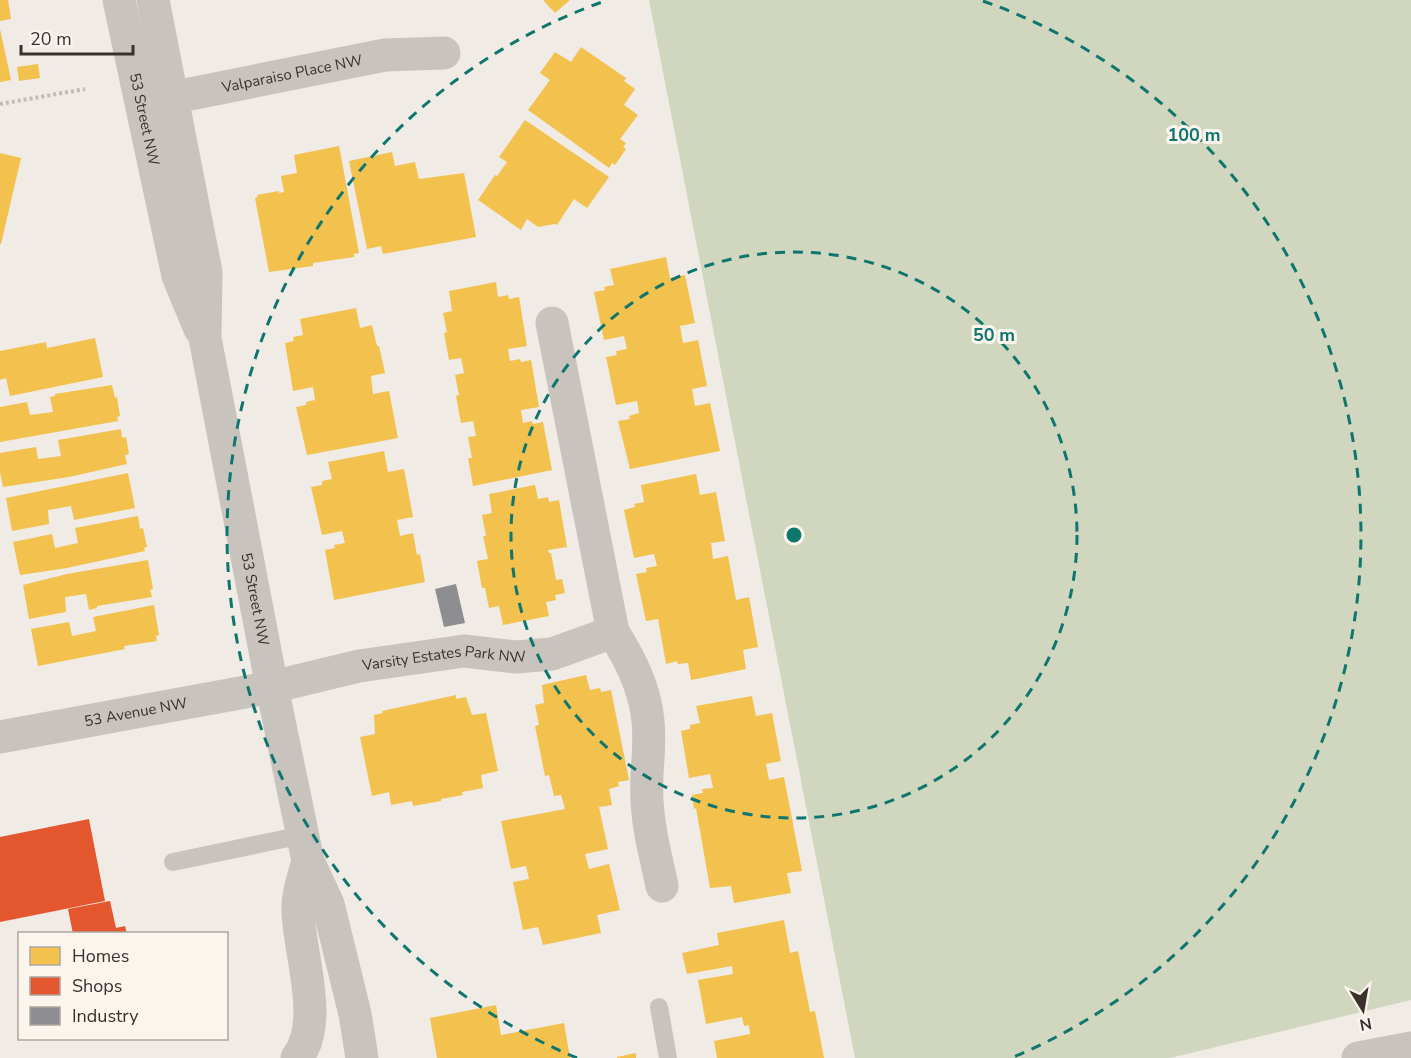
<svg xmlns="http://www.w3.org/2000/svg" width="1411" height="1058" viewBox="0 0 1411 1058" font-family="'Nunito Sans',sans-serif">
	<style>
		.green { fill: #d1d6bf }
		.homes { fill: #f2c14e }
		.shops { fill: #e4572e }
		.industry { fill: #8d8d92 }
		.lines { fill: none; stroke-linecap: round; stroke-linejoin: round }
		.path { stroke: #c2bbb6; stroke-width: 4; stroke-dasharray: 3 3; stroke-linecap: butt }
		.service { stroke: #c9c3be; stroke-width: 18 }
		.minor { stroke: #c9c3be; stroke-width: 33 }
		.tertiary { stroke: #c9c3be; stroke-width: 33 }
		.ring { fill: none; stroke: #0f766e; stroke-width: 3; stroke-dasharray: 10 8 }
		.labels { text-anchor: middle; stroke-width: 6; stroke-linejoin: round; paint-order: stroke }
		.street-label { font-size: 15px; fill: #3b302b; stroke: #fbf5ee }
		.centre { fill: #0f766e; stroke: #fbf5ee; stroke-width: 3 }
		.ring-label { font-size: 18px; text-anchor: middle; font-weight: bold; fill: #0f766e; stroke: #fbf5ee; stroke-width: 6; stroke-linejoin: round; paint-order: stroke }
	</style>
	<rect width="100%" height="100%" fill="#f0ebe5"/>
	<polygon class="green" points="649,0 1411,0 1411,1000 1170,1058 855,1058"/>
	<g class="homes">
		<polygon points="0,0 8,0 11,19 0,21"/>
		<polygon points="543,0 570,0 555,13"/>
		<polygon points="0,29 11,80 0,82"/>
		<polygon points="581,47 626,78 624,81 635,89 624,105 638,115 620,139 626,143 623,147 626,149 615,165 612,163 609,168 528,110 550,80 540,73 555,52 571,62"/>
		<polygon points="38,64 40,78 19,81 17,67"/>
		<polygon points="525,120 609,177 587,208 574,199 557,225 555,224 538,227 527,219 521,230 478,200 495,175 497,176 507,162 499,157"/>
		<polygon points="339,146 359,253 354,254 354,257 313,263 313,266 269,272 255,198 258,197 257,195 279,191 279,193 284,192 281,176 297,173 294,155"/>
		<polygon points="392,152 395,166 415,162 419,179 464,173 476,237 383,254 381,246 367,249 349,161"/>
		<polygon points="0,153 21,158 1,244 0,244"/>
		<polygon points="666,257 670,278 685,275 695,323 680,326 683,343 698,340 707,386 692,389 695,406 710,403 720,451 630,469 618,421 630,419 629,416 639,413 637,401 616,405 606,357 617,355 616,351 627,349 624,336 604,340 594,292 605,290 604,287 614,285 610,269"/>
		<polygon points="496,282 498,297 508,295 509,299 519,297 527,346 508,349 510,361 520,359 521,362 531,360 539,407 521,410 523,423 532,421 533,424 543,422 552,470 473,486 468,458 472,458 468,437 476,436 473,421 461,423 456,396 459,395 455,375 464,373 461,358 449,360 444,333 447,332 443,313 452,311 449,291"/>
		<polygon points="356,308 360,328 372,325 377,346 379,346 385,373 371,376 373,394 389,391 398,438 307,455 296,407 306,405 306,402 315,400 313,387 293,391 285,343 294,341 293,337 303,335 300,319"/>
		<polygon points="95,338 103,377 10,396 6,378 0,380 0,351 46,342 47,348"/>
		<polygon points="112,385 115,398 117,397 120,416 117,417 118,421 0,442 0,407 27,402 30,415 53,412 50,397 55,396 55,394"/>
		<polygon points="121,429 122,438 126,437 129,454 125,455 127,464 69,477 3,487 0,472 0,453 36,447 38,459 61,456 58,440"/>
		<polygon points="384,451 388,472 404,469 413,517 397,520 400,536 413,533 417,555 420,554 425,582 334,600 325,550 335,548 334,545 345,543 342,531 322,535 311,487 322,485 322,481 332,479 328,462"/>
		<polygon points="128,473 135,508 74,520 71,506 48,510 49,524 12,531 6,498"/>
		<polygon points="696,474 700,495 716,492 725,541 711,543 713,559 728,556 736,600 749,597 758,647 743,650 746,669 691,680 688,663 678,664 677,661 666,664 658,619 646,621 636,574 647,572 646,568 657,566 654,554 634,558 624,510 635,507 634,504 644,502 641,485"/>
		<polygon points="535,485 538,499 548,497 549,502 559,500 567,547 548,550 549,553 551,553 556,580 562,579 565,593 555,595 556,600 546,602 549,616 503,625 499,606 489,608 485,588 482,588 477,561 488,559 483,536 486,536 482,515 492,513 489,494"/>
		<polygon points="138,516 140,529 143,528 147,547 144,548 145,551 67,568 20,575 13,542 52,534 55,548 78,543 75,528"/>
		<polygon points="148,560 153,589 150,590 152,597 97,606 97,608 89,610 86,594 65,597 66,612 29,619 23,585 67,574"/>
		<polygon points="154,605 159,635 156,636 157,641 124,646 125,649 38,666 31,629 69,622 72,636 96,631 93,617"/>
		<polygon points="586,675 590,690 600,688 601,692 611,690 629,780 618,782 619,786 609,789 612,805 599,807 608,849 585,854 589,869 609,864 620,910 597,915 601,933 543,945 538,927 523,930 513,882 529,879 526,866 511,869 501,821 565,809 561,795 554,796 549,775 545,776 535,726 539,725 535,705 544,703 542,685"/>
		<polygon points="456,695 456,699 466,697 472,715 486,713 498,771 481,775 483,788 462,792 463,795 441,799 441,801 413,806 412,801 391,805 389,792 372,796 360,737 375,734 374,715 383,713 382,711"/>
		<polygon points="752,696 756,716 772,713 781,761 766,764 769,780 784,777 802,871 787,873 791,893 734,903 731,886 710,888 696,808 694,809 692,795 703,793 702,789 713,788 710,774 689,778 681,731 690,729 690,725 700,723 696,706"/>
		<polygon points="784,920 790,953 798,951 810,1012 815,1011 824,1058 717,1058 714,1041 750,1034 749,1025 744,1026 742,1017 706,1024 698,980 733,974 732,966 687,974 682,953 719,945 717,933"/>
		<polygon points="496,1005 501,1035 564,1023 570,1058 437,1058 430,1018"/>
		<polygon points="636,1053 636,1058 617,1058 617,1057"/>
	</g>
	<g class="shops">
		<polygon points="89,819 105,901 0,922 0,837"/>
		<polygon points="110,901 116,928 125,926 127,934 73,934 68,909"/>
	</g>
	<polygon class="industry" points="456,584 465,623 444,627 435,589"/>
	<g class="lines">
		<polyline class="path" points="0,104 85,89"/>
		<g class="service">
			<polyline points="173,862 303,835"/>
			<polyline points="659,1007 668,1058"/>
		</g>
		<g class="minor">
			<path id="s1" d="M145 103 385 55 444 53"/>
			<path d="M552 323 613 632C630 659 645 688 648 721 651 747 645 774 647 800 648 829 656 857 662 886"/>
			<path id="s2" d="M0 737 272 687 359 666 464 651 516 657 552 654 613 632"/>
			<polyline points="1358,1058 1411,1048"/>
		</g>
		<g class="tertiary">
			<path id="s3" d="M119 0 178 276 200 329"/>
			<path id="s4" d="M153 0 206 272 205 338 272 687 308 861 328 904 355 1014 362 1058"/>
			<path d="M297 1058C325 1022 299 954 298 911 297 895 304 876 308 861"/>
		</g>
	</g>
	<g class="ring">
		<circle cx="794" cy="535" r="283"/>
		<path d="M577 1058A566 566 0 0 1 605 1M983 1A566 566 0 0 1 1011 1058"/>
	</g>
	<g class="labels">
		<g class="street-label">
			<text dy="5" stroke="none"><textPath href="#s1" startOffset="150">Valparaiso Place NW</textPath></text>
			<text dy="5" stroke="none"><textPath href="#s3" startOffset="122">53 Street NW</textPath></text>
			<text dy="5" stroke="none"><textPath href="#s4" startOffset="609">53 Street NW</textPath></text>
			<text dy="5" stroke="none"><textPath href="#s2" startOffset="452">Varsity Estates Park NW</textPath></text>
			<text dy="5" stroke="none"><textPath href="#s2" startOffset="138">53 Avenue NW</textPath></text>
		</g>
	</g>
	<circle cx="794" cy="535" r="9" class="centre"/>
	<g class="ring-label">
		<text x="1194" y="141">100 m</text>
		<text x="994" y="341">50 m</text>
	</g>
	<rect x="18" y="932" width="210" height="108" fill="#fbf5ee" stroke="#aea6a0" stroke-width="1.5"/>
	<rect x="30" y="947" width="30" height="18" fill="#f2c14e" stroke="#aea6a0" stroke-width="1.5"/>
	<text x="72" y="962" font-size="18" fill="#3b302b">Homes</text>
	<rect x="30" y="977" width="30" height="18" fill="#e4572e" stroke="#aea6a0" stroke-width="1.5"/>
	<text x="72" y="992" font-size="18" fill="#3b302b">Shops</text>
	<rect x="30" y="1007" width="30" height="18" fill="#8d8d92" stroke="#aea6a0" stroke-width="1.5"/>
	<text x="72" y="1022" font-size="18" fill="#3b302b">Industry</text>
	<g transform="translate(1363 1010) rotate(169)" stroke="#fbf5ee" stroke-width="4.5" paint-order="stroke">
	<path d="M0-4.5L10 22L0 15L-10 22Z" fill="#3b302b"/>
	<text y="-9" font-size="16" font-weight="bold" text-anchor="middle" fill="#3b302b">N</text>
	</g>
	<path d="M21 45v9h112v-9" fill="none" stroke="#3b302b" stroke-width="3"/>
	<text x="30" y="45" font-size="18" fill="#3b302b" stroke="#fbf5ee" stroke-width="4.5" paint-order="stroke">20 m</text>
</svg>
